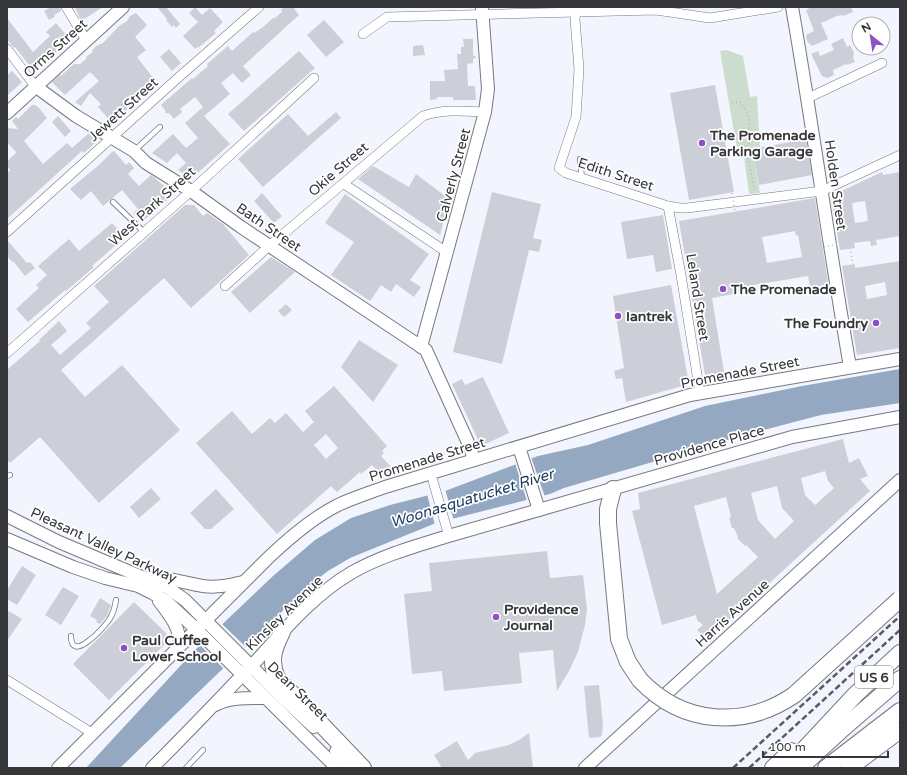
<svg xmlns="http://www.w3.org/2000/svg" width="907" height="775" viewBox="0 0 907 775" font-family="'Varela Round',sans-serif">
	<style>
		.green { fill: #ccddce }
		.water { fill: #94a9c1 }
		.pier { fill: #f2f5fd }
		.building { fill: #cccfd7; fill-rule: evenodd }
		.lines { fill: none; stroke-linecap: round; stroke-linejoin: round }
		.lane-casing { stroke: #777981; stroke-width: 6 }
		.street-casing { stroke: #777981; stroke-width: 10 }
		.secondary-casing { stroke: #777981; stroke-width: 14 }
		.highway-casing { stroke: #777981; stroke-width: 18 }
		.path { stroke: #b4b6bd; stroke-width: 1.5; stroke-dasharray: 1 3; stroke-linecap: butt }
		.lane { stroke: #fff; stroke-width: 4.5 }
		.street { stroke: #fff; stroke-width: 9 }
		.secondary { stroke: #fff; stroke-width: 12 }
		.highway { stroke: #fff; stroke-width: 16 }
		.rail { stroke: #595b5f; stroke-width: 2.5; stroke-dasharray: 6 3; stroke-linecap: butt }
		.highway-bridge-casing { stroke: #777981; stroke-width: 18; stroke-linecap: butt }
		.path-bridge { stroke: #b4b6bd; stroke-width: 1.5; stroke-dasharray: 1 3; stroke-linecap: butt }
		.highway-bridge { stroke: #fff; stroke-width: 16 }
		.poi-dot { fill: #8e50c6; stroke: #fff; stroke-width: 1.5 }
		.labels { text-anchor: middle; stroke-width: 3.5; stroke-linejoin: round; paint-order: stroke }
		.shield { fill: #fff; stroke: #727274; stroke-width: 1 }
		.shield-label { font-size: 13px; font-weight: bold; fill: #353639 }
		.street-label { font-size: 14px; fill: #353639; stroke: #fff }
		.poi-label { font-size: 14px; font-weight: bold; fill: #353639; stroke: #fff; text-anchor: start }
		.water-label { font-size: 15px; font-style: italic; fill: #1c3c60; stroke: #fff }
	</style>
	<rect width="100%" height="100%" fill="#f2f5fd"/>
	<polygon class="green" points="726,50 743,56 750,97 757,96 760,147 752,149 760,193 749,194 743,148 737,149 720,51"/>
	<polygon class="water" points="900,369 900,403 821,415 741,436 564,488 550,494 436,523 350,558 328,571 306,588 251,642 211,680 120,768 86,768 194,651 273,576 315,540 351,518 390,505 445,491 538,456 588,445 705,406 802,386"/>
	<g class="pier">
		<polygon points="531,457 545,497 527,501 515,463"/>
		<polygon points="445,489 454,521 435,525 427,494"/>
		<polygon points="221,623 248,649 225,670 199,644"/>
	</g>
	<g class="building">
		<polygon points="51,7 60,7 61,11 54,15 55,17 49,20 44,11"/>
		<polygon points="75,7 103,7 81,21"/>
		<polygon points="157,7 166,7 180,24 176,28 174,25 172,27 166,20 167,19"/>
		<polygon points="195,7 202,15 210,8 223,22 214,31 216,33 198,48 197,47 195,49 183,36 198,22 189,13"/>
		<polygon points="284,7 293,7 299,15 243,66 251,75 242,83 233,73 221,83 230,94 204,116 230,144 191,179 178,170 186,163 177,153 167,163 152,153 173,134 186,148 198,138 185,123 203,107 195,97 180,109 182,112 174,119 169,113 165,113 165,110 161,105 192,78 193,79 208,66 207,64 228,46 232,51 253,32 254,33 263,27 273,18 275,18 282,12 281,10"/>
		<polygon points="808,7 851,7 853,12 843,16 842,15 837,16 821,23 828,39 812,46 807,41 806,35 814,31 806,10 809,9"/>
		<polygon points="136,13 147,25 135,37 146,50 137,57 157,83 112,123 98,107 101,104 90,93 81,106 75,102 99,81 90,72 65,95 52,82 60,74 61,76 74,64 80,64 86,59 86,57 93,52 92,51 96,46 103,43 119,26 127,21 130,16"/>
		<polygon points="7,18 33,52 50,36 46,32 56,23 67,36 56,46 60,50 33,70 15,47 14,48 7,39"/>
		<polygon points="324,20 344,42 326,57 307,35"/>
		<polygon points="843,38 847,47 850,45 854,53 853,57 855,62 847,65 846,64 833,70 834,75 827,78 822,76 811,54 818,51 820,56 834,50 831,44"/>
		<polygon points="463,39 473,39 473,55 476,57 473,59 473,63 467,64 468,86 475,86 476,100 453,100 453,97 437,97 437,99 430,100 430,81 445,81 444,70 458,69 457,54 461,54 461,47 464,47"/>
		<polygon points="423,45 425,55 413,56 413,46"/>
		<polygon points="169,49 181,63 172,71 160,57"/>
		<polygon points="299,51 315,68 244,131 228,114"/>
		<polygon points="12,71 22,82 7,96 7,75"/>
		<polygon points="715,85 734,192 689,200 670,93"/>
		<polygon points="32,105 35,105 39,108 47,118 24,141 43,164 67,143 72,148 89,133 94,137 97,141 84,153 82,151 7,219 7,173 10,170 7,166 7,161 15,154 16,152 7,142 7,128 18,129 12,121 16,117 18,119"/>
		<polygon points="336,112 341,118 263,187 238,159 288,114 308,136"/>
		<polygon points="58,116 71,131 65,137 52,122"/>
		<polygon points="806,139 812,175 759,185 752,149"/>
		<polygon points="114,151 126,165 129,162 134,168 128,174 139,186 151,175 174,194 142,222 133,213 138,209 122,190 103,206 91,191 81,200 70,189 99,165 112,152"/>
		<polygon points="373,166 409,187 416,174 449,199 447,203 449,204 447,208 440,235 358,179"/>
		<path d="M882 172 883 175 900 172V236L876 240 877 245 871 246 870 241 854 243 855 248 840 250 831 196ZM865 201 868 221 855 223 852 203Z"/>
		<polygon points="492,192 541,204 533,238 542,240 539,252 529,250 502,364 453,352"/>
		<polygon points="262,193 282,216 274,223 254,201"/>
		<polygon points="345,194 429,254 410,280 421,287 414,297 396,284 391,292 381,285 370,301 331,275 354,242 325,223"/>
		<path d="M815 198 829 289 811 292 808 276 754 285 755 290 712 298 725 378 706 381 679 221ZM795 231 796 236 798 235 802 257 767 263 762 237Z"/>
		<polygon points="185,205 194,205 203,216 207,213 223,224 249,255 191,308 164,278 61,370 85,397 122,365 180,430 99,503 40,437 10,463 7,460 7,370 40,341 39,340 59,321 67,331 51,345 60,355 91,328 86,323 109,302 94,286"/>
		<polygon points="663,215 672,269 656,272 653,255 627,259 621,222"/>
		<polygon points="112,223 125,237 92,266 94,267 66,291 65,290 28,322 16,309 39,288 36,285 47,275 38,266 69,239 79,251"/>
		<polygon points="7,240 27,263 30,262 35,268 25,276 13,261 12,262 7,256"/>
		<polygon points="271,257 295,272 250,313 231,292"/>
		<path d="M900 261V348L857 355 842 266 855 264V268ZM885 282 887 295 867 299 865 286Z"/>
		<polygon points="671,285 689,384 626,402 622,378 616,379 614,371 624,368 613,296"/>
		<polygon points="286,304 292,310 284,317 278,311"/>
		<polygon points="359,340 398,365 373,402 341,367"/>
		<polygon points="483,377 509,433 481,446 452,384 462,379 465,385"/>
		<path d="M334 386 387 446 382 451 384 453 381 456 392 468 383 477 372 465 361 474 360 472 337 492 331 486 277 534 196 443 232 411 252 434 270 418 275 423 286 413 303 432 314 422 305 411ZM326 434 338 448 326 459 314 445Z"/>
		<path d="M843 439 849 463 859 458 868 476 860 479 870 491 707 640 697 630 703 625 697 620 696 615 662 625 632 511 640 509 638 493ZM825 471 828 481 834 488 815 505 805 495 801 478ZM777 486 782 508 794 521 775 539 758 520 751 493ZM726 497 731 517 729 518 732 528H734L738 537 737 538 745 546 746 545 758 557 717 594 694 506Z"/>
		<polygon points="151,488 161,499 139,518 130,507"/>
		<polygon points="216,489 234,509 211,529 205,529 190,513"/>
		<polygon points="547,551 550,578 583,575 587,609 585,625 578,652 569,671 557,691 553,650 519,653 522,683 444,691 442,671 412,674 404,594 432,591 429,563"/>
		<polygon points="22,566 36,575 17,605 7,599 7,590"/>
		<polygon points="63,587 79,596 61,625 45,615"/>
		<polygon points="100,598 111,605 107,616 100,624 96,622 97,620 90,616"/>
		<polygon points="134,602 171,638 109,700 73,664"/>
		<polygon points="9,611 22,619 7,641 7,615"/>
		<polygon points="599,685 603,725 602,735 600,737 589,738 584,686"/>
		<polygon points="529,733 533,768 442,768 434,755 457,741 468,760 475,753 509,745 519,740"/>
	</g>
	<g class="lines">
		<defs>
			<g id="lane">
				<polyline points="134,151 160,127"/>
				<polyline points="580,159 582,179"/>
				<polyline points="113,202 144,232"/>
				<polyline points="7,476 10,475"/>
				<path d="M71 636C71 664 103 628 109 620 113 614 115 607 116 600"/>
				<polyline points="186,768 203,750"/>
			</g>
			<g id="street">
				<polyline points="66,7 86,40"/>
				<polyline points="576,7 575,19 579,69 576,117 559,168 566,173 668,206 680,208 687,208 822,191 900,155"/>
				<polyline points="363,34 387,17 656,10 710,18 778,7"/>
				<polyline points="7,49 35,86"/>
				<polyline points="808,98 882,63"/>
				<polyline points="344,184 448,253"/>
				<polyline points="668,206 681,275 700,393"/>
				<polyline points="7,232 179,77 259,7"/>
				<path d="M225 286 269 246 423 116C444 109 464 111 485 112"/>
				<polyline points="7,353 191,191 314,78"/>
				<polyline points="433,481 448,533"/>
				<polyline points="7,680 92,733"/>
			</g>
			<g id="secondary">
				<path d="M792 7C813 127 829 247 850 367"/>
				<polyline points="35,86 76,116 134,151 146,163 191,191 241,227 426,350 470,447 474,460"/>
				<polyline points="7,113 123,7"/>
				<polyline points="421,347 485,112 488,89 482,7"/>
				<polyline points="519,447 539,510"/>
				<polyline points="7,516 59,542 168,588 185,600 285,700 314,727"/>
				<polyline points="7,539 73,567 105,578 138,586 152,593 166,601 196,629 337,768"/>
				<path d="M148 577C168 577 184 583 203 586 217 588 230 585 243 582"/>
				<path d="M159 601C169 614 180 627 180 645"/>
				<path d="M215 705C230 697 248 698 265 698"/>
				<polyline points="336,751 352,768"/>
				<path d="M58 768 267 559C288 539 312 518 338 505 353 498 369 493 385 487L690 395 900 359"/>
				<path d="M152 768C188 732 223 695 258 659 286 628 315 594 351 573 380 556 413 547 445 537L792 437 900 417"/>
				<polyline points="585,768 900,480"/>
			</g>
			<g id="highway">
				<polyline points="613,489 608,509 608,523 619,639 628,662 640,680"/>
				<path d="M282 632C274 648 269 661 277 678L363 768"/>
				<polyline points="804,764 840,731 900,679"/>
				<polyline points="773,768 791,751"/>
				<polyline points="787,768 855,695 900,653"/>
				<polyline points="826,768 900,711"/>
				<polyline points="849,768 900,730"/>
			</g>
		</defs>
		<use href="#lane" class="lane-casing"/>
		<use href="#street" class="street-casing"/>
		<use href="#secondary" class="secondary-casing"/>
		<use href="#highway" class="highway-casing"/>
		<g class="path">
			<path d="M732 103 740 102C743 107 748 112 749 119 751 128 746 133 749 144L746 147 755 192"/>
			<polyline points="850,248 853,264"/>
		</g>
		<use href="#lane" class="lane"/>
		<use href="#street" class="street"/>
		<use href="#secondary" class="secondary"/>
		<use href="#highway" class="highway"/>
		<g class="rail">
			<polyline points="733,768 900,616"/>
			<polyline points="749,768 900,630"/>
		</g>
		<defs>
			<path id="highway-bridge" d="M640 680C683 725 744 729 794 695L900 599"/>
		</defs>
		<use href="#highway-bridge" class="highway-bridge-casing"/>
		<g class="path-bridge">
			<polyline points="732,193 735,211"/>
			<polyline points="824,247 839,244"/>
		</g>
		<use href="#highway-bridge" class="highway-bridge"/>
	</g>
	<g class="poi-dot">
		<circle cx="702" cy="143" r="4"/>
		<circle cx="723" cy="289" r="4"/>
		<circle cx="618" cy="316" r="4"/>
		<circle cx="876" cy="323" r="4"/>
		<circle cx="496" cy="617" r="4"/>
		<circle cx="124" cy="648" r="4"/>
	</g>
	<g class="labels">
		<rect class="shield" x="855" y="666" width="38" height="22" rx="3"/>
		<g class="shield-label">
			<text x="874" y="682">US 6</text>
		</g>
		<g class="street-label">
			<text transform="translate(55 48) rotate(-42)" y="5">Orms Street</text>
			<text transform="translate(123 109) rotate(-42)" y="5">Jewett Street</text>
			<text transform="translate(338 169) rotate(-41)" y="5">Okie Street</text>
			<text transform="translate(616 174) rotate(18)" y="5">Edith Street</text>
			<text transform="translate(453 175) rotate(-75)" y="5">Calverly Street</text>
			<text transform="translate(836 185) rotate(82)" y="5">Holden Street</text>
			<text transform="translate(152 206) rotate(-42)" y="5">West Park Street</text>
			<text transform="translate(269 227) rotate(34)" y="5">Bath Street</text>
			<text transform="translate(698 297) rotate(81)" y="5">Leland Street</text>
			<text transform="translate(740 372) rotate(-11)" y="5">Promenade Street</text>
			<text transform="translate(709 445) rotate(-16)" y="5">Providence Place</text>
			<text transform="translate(427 459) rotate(-17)" y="5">Promenade Street</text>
			<text transform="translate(104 545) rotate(25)" y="5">Pleasant Valley Parkway</text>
			<text transform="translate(284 613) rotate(-44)" y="5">Kinsley Avenue</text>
			<text transform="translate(732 613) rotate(-42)" y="5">Harris Avenue</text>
			<text transform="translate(298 691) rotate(44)" y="5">Dean Street</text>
		</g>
		<g class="poi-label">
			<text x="710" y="140">The Promenade<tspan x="710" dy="16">Parking Garage</tspan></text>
			<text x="731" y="294">The Promenade</text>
			<text x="626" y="321">Iantrek</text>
			<text x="868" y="328" text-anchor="end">The Foundry</text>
			<text x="504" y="614">Providence<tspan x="504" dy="16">Journal</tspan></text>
			<text x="132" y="645">Paul Cuffee<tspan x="132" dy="16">Lower School</tspan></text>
		</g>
		<g class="water-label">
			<text transform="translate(472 498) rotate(-17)" y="5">Woonasquatucket River</text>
		</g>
	</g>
	<rect width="907" height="775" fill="none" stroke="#353639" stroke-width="16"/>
	<g transform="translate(871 36) rotate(330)"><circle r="19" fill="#ffffff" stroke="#aeafb0"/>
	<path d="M0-3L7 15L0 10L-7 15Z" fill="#8e50c6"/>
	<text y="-6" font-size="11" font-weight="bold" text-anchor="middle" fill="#353639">N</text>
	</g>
	<path d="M763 751v6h125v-6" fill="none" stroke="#353639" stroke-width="2"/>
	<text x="769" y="751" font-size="12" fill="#353639" stroke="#ffffff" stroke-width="3" paint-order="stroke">100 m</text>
</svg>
